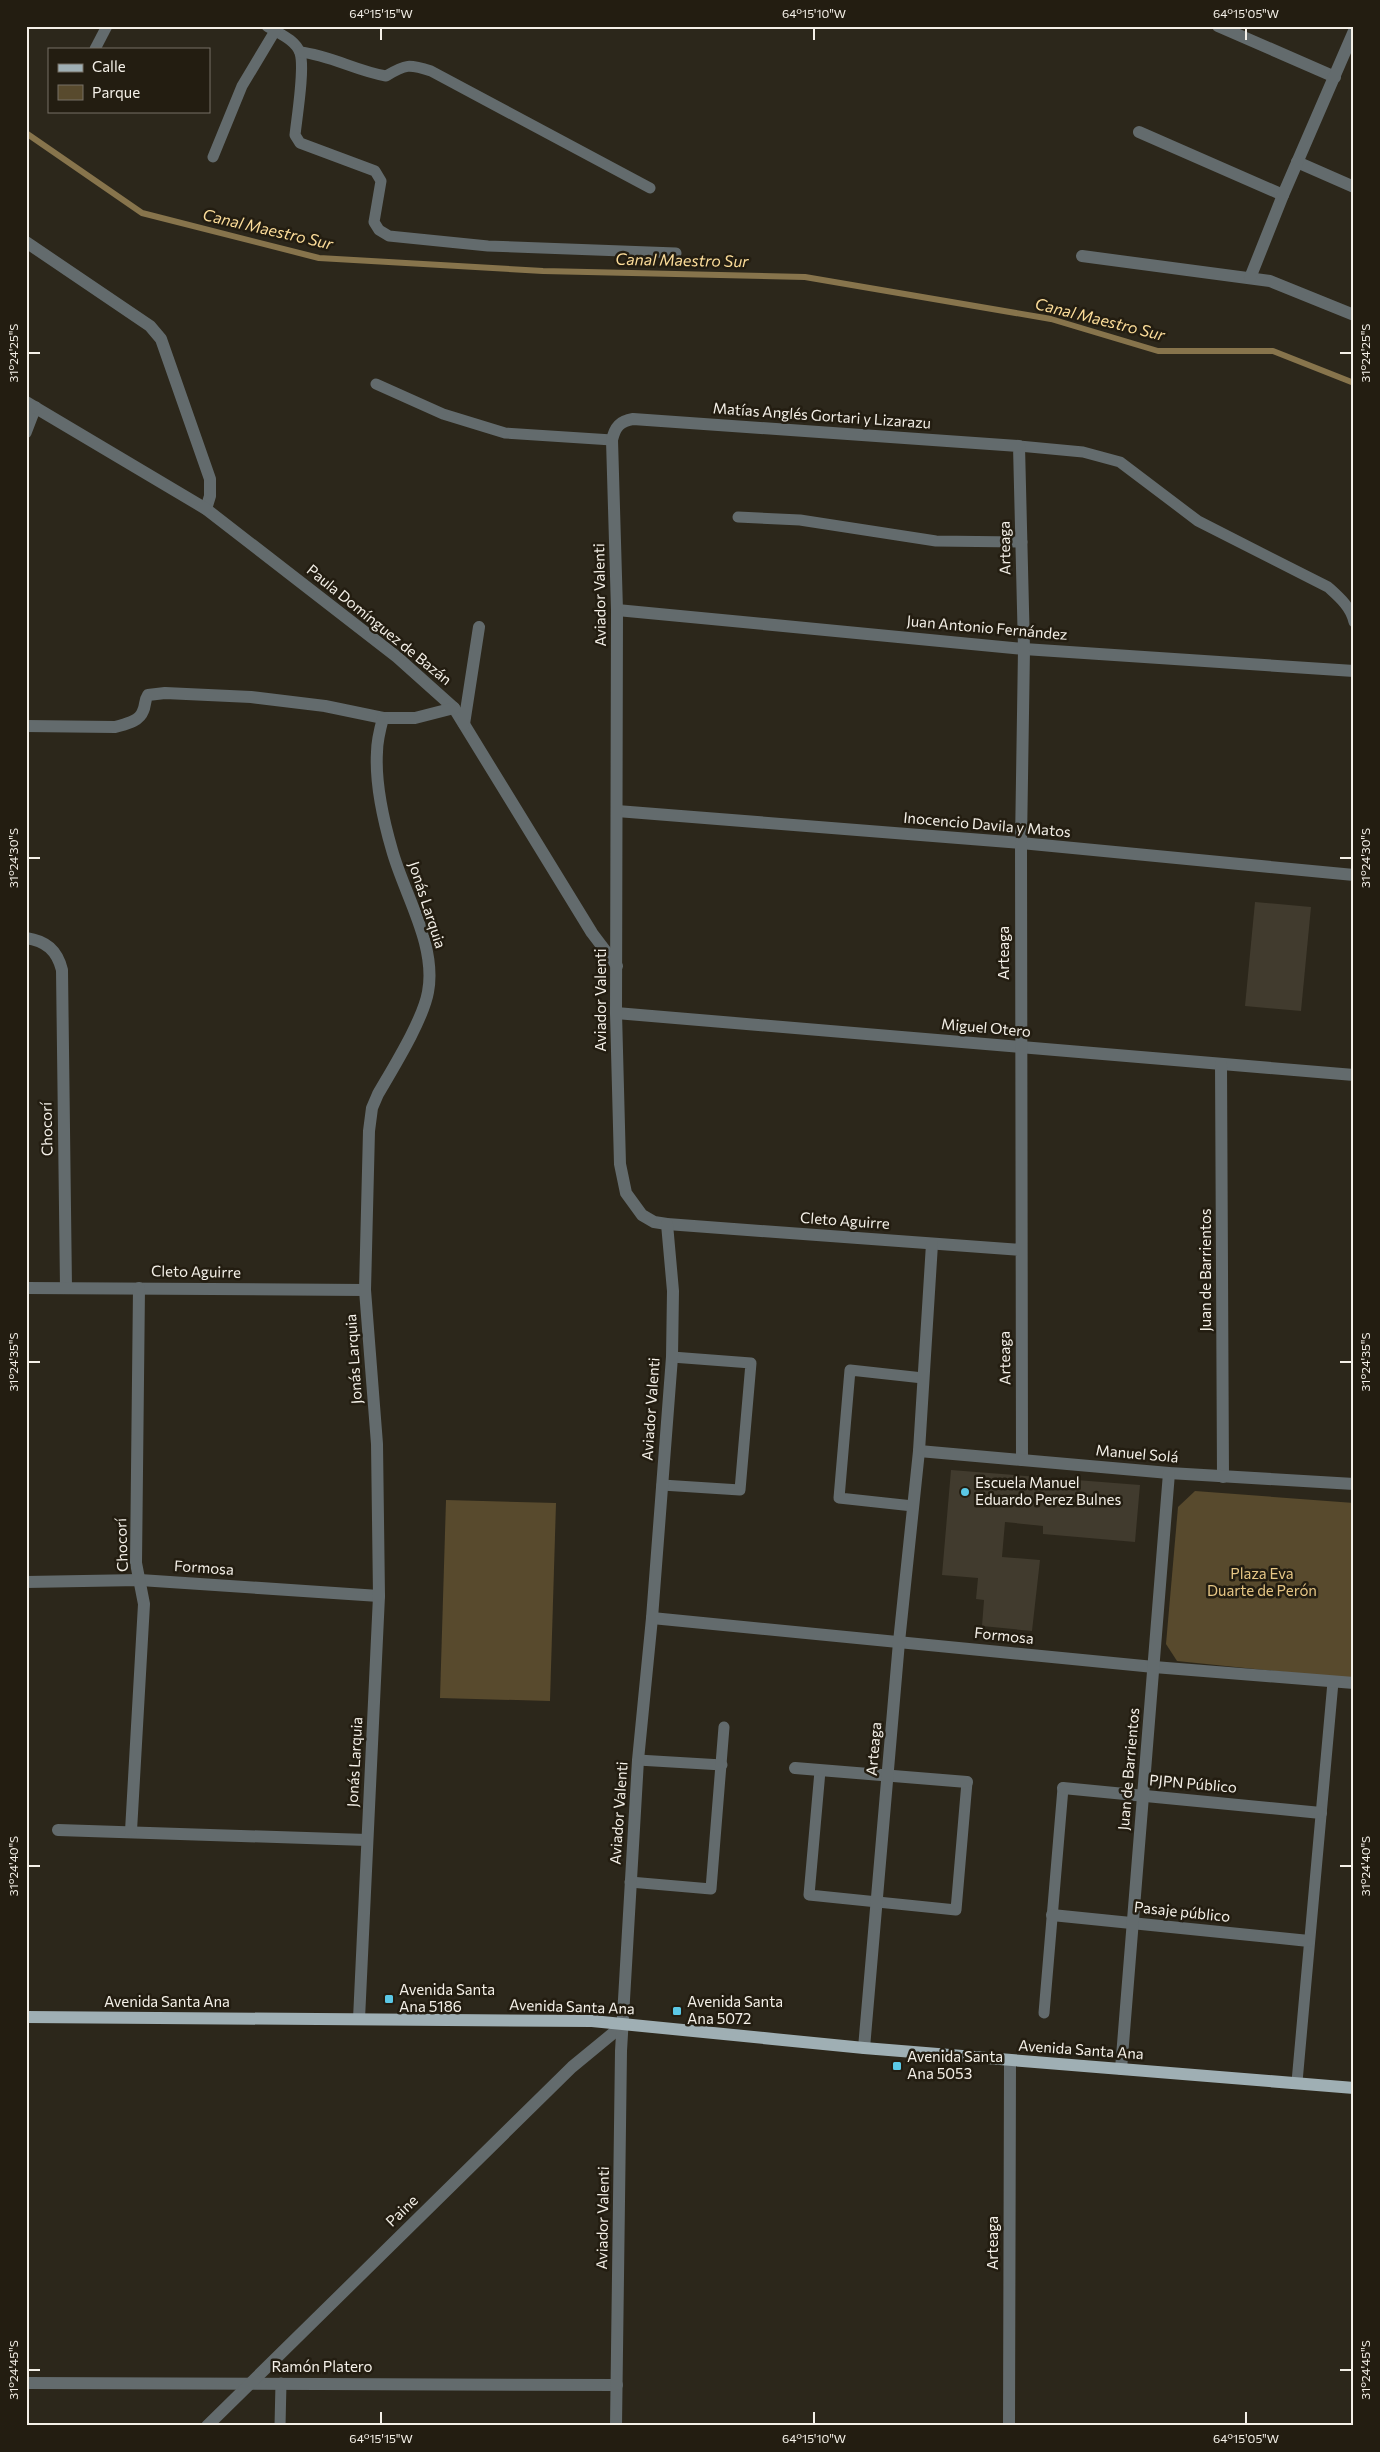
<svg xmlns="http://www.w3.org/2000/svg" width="1380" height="2452" viewBox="0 0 1380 2452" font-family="Commissioner,sans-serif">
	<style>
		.green { fill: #584a2d }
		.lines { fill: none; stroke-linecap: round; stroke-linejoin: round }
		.stream { stroke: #87744c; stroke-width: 6 }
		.building { fill: #413b2e }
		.lane { stroke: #636b6d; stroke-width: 11 }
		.street { stroke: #636b6d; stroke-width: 12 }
		.primary { stroke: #9fafb4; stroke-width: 12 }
		.ticks { fill: none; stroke: #f4f0e8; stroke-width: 2 }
		.poi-dot { fill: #5bc8e6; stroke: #231d11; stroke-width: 2 }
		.labels { text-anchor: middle; stroke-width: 5; stroke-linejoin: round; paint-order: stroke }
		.street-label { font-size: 15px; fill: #f4f0e8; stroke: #231d11 }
		.poi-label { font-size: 15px; fill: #f4f0e8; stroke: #231d11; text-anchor: start }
		.park-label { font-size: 15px; fill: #e7c786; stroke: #231d11 }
		.water-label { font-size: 16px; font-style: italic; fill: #fbdc99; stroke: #231d11 }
		.neatline { fill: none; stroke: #f4f0e8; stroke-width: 2 }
		.ticks-label { font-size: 12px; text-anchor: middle; fill: #f4f0e8 }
	</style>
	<rect width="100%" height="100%" fill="#2c271b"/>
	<g class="green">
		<polygon points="1195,1491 1354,1503 1354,1679 1177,1661 1166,1644 1178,1507"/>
		<polygon points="446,1500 556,1503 550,1701 440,1698"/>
	</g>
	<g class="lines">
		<polyline class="stream" points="26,133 142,213 319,258 543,271 805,277 1051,319 1158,351 1273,351 1354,383"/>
	</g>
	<g class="building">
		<polygon points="1255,902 1311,907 1301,1011 1245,1006"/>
		<polygon points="951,1470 1140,1485 1135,1542 1043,1534 1043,1526 1005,1522 1002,1557 1040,1560 1032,1631 982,1626 984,1600 976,1599 978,1578 942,1575"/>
	</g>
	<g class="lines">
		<g class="lane">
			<path d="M267 26C278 33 296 40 300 53 305 68 297 116 295 135L300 143 375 171 381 181 374 222 379 230 389 236 488 246 676 253"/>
			<polyline points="95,49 107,26"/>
			<path d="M300 52C330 55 356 71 386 76 406 64 409 64 431 71L650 188"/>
			<polyline points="213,157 242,86 275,31"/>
			<polyline points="376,384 443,414 505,433 612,440"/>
			<polyline points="26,433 36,407"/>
			<path d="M1019 446 1083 452 1120 462 1198 521 1328 587C1339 597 1351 607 1354 622"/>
			<polyline points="738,517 800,520 936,541 1022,542"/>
			<polyline points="662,1485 740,1490 751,1363 672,1357"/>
			<polyline points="913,1506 839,1498 850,1370 923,1378"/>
			<polyline points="638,1760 722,1765"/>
			<polyline points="820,1771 809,1895 956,1910 967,1782"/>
			<polyline points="630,1882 711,1889 724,1727"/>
			<polyline points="1044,2013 1063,1788"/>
			<polyline points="1297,2082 1333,1682"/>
			<polyline points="280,2426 281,2383"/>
		</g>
		<g class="street">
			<polyline points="1218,26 1335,77"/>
			<polyline points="1139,132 1283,195"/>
			<polyline points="1297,162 1354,187"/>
			<polyline points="26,242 150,326 161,339 210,479 210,496 206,509"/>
			<polyline points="1082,256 1270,281 1354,315"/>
			<polyline points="1250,278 1283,195 1354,31"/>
			<polyline points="26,402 206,509 397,657 454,708 592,933 617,966"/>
			<polyline points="617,610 1024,649 1354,671"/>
			<polyline points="464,724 479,627"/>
			<path d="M26 726 115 727C125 724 139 722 143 711 146 705 144 701 148 695L165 693 251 697 325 706 383 718H415L454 708"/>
			<polyline points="617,811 1021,843 1354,875"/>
			<path d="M26 938C46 941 57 950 62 970L66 1288"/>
			<polyline points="616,1013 1354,1075"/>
			<polyline points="1221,1064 1223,1477"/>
			<path d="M1020 1250 667 1224 654 1222 642 1215 626 1193 620 1164 616 1013 617 610 612 440C615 427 620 421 633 419L1019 446 1024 649 1021 843 1022 1460"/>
			<polyline points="26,1288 365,1290"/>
			<polyline points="919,1451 1169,1473 1354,1484"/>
			<polyline points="26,1582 140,1580 379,1596"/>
			<polyline points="652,1618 1154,1667 1354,1683"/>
			<polyline points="795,1768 967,1782"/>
			<polyline points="1063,1788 1321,1813"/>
			<polyline points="58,1830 367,1840"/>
			<polyline points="131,1831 144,1604 136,1563 139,1288"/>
			<polyline points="1052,1915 1309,1941"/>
			<path d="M359 2019 379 1596 377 1444 365 1290 369 1131 372 1108 378 1094C393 1068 423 1020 428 992 437 945 404 894 392 850 383 819 375 784 377 752 377 741 380 729 383 718"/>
			<polyline points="864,2048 899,1642 919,1451 932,1244"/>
			<polyline points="1121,2069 1169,1473"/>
			<polyline points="26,2383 617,2385"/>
			<polyline points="207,2426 572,2067 623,2025"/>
			<polyline points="616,2426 621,2051 638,1760 652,1618 672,1357 673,1291 667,1224"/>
			<polyline points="1009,2426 1010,2061"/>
		</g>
		<polyline class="primary" points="26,2017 592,2021 864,2048 1354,2088"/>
	</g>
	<path class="ticks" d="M381 28V40M814 28V40M1246 28V40M28 353H40M1340 353H1352M28 858H40M1340 858H1352M28 1362H40M1340 1362H1352M28 1866H40M1340 1866H1352M28 2370H40M1340 2370H1352M381 2412V2424M814 2412V2424M1246 2412V2424"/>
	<g class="poi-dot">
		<circle cx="965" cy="1492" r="5"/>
		<rect x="384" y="1994" width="10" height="10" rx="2.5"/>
		<rect x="672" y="2006" width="10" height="10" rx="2.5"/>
		<rect x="892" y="2061" width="10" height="10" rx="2.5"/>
	</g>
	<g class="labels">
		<g class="street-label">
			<text transform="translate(822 416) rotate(4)" y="5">Matías Anglés Gortari y Lizarazu</text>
			<text transform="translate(1005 548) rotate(-91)" y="5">Arteaga</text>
			<text transform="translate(600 595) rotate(-91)" y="5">Aviador Valenti</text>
			<text transform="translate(379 625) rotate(39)" y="5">Paula Domínguez de Bazán</text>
			<text transform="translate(987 628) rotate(5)" y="5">Juan Antonio Fernández</text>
			<text transform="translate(987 825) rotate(5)" y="5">Inocencio Davila y Matos</text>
			<text transform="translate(427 905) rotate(72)" y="5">Jonás Larquia</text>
			<text transform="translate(1004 953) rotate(-90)" y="5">Arteaga</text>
			<text transform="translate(601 1000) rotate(-90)" y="5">Aviador Valenti</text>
			<text transform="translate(986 1028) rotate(5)" y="5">Miguel Otero</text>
			<text transform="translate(47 1129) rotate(-91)" y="5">Chocorí</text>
			<text transform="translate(845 1221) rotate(4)" y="5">Cleto Aguirre</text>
			<text transform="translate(1206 1270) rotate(-90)" y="5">Juan de Barrientos</text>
			<text transform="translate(196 1272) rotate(1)" y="5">Cleto Aguirre</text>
			<text transform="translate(1005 1358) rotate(-91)" y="5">Arteaga</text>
			<text transform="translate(354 1359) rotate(-94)" y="5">Jonás Larquia</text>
			<text transform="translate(651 1409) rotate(-86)" y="5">Aviador Valenti</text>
			<text transform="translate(1137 1454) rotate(5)" y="5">Manuel Solá</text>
			<text transform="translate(122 1545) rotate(-92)" y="5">Chocorí</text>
			<text transform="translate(204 1568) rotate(4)" y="5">Formosa</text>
			<text transform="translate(1004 1636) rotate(6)" y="5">Formosa</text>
			<text transform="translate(874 1749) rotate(-85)" y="5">Arteaga</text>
			<text transform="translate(355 1762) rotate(-87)" y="5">Jonás Larquia</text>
			<text transform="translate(1129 1769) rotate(-85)" y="5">Juan de Barrientos</text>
			<text transform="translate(1193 1784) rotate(5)" y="5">PJPN Público</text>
			<text transform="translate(619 1813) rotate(-86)" y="5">Aviador Valenti</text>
			<text transform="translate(1182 1912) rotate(6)" y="5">Pasaje público</text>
			<text x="167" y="2007">Avenida Santa Ana</text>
			<text transform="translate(572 2007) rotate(2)" y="5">Avenida Santa Ana</text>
			<text transform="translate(1081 2050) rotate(4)" y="5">Avenida Santa Ana</text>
			<text transform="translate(402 2211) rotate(-44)" y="5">Paine</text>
			<text transform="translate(603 2218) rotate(-89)" y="5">Aviador Valenti</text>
			<text transform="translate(993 2243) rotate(-90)" y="5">Arteaga</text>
			<text x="322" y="2372">Ramón Platero</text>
		</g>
		<g class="poi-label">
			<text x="975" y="1488">Escuela Manuel<tspan x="975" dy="17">Eduardo Perez Bulnes</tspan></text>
			<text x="399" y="1995">Avenida Santa<tspan x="399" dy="17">Ana 5186</tspan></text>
			<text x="687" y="2007">Avenida Santa<tspan x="687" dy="17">Ana 5072</tspan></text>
			<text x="907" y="2062">Avenida Santa<tspan x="907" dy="17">Ana 5053</tspan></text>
		</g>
		<g class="park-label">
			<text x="1262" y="1579">Plaza Eva<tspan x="1262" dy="17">Duarte de Perón</tspan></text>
		</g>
		<g class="water-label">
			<text transform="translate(268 229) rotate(13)" y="6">Canal Maestro Sur</text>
			<text transform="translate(682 260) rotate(1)" y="6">Canal Maestro Sur</text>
			<text transform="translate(1100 319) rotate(14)" y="6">Canal Maestro Sur</text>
		</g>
	</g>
	<rect width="1380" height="2452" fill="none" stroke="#231d11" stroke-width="55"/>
	<rect x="48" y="48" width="162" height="65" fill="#231d11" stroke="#777167"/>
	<rect x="58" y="64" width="25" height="8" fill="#9fafb4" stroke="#777167"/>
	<text x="92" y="72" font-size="15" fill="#f4f0e8">Calle</text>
	<rect x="58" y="85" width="25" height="15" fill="#584a2d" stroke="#777167"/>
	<text x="92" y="98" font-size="15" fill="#f4f0e8">Parque</text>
	<rect x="28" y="28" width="1324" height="2396" class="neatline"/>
	<g class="ticks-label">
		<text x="381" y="18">64°15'15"W</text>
		<text x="814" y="18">64°15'10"W</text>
		<text x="1246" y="18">64°15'05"W</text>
		<text transform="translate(14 353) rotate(-90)" y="4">31°24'25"S</text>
		<text transform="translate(1366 353) rotate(-90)" y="4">31°24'25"S</text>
		<text transform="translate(14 858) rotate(-90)" y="4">31°24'30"S</text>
		<text transform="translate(1366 858) rotate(-90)" y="4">31°24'30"S</text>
		<text transform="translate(14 1362) rotate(-90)" y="4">31°24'35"S</text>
		<text transform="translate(1366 1362) rotate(-90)" y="4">31°24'35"S</text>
		<text transform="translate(14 1866) rotate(-90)" y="4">31°24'40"S</text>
		<text transform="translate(1366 1866) rotate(-90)" y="4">31°24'40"S</text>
		<text transform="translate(14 2370) rotate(-90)" y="4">31°24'45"S</text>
		<text transform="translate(1366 2370) rotate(-90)" y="4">31°24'45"S</text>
		<text x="381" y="2443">64°15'15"W</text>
		<text x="814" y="2443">64°15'10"W</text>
		<text x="1246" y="2443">64°15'05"W</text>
	</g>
</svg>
